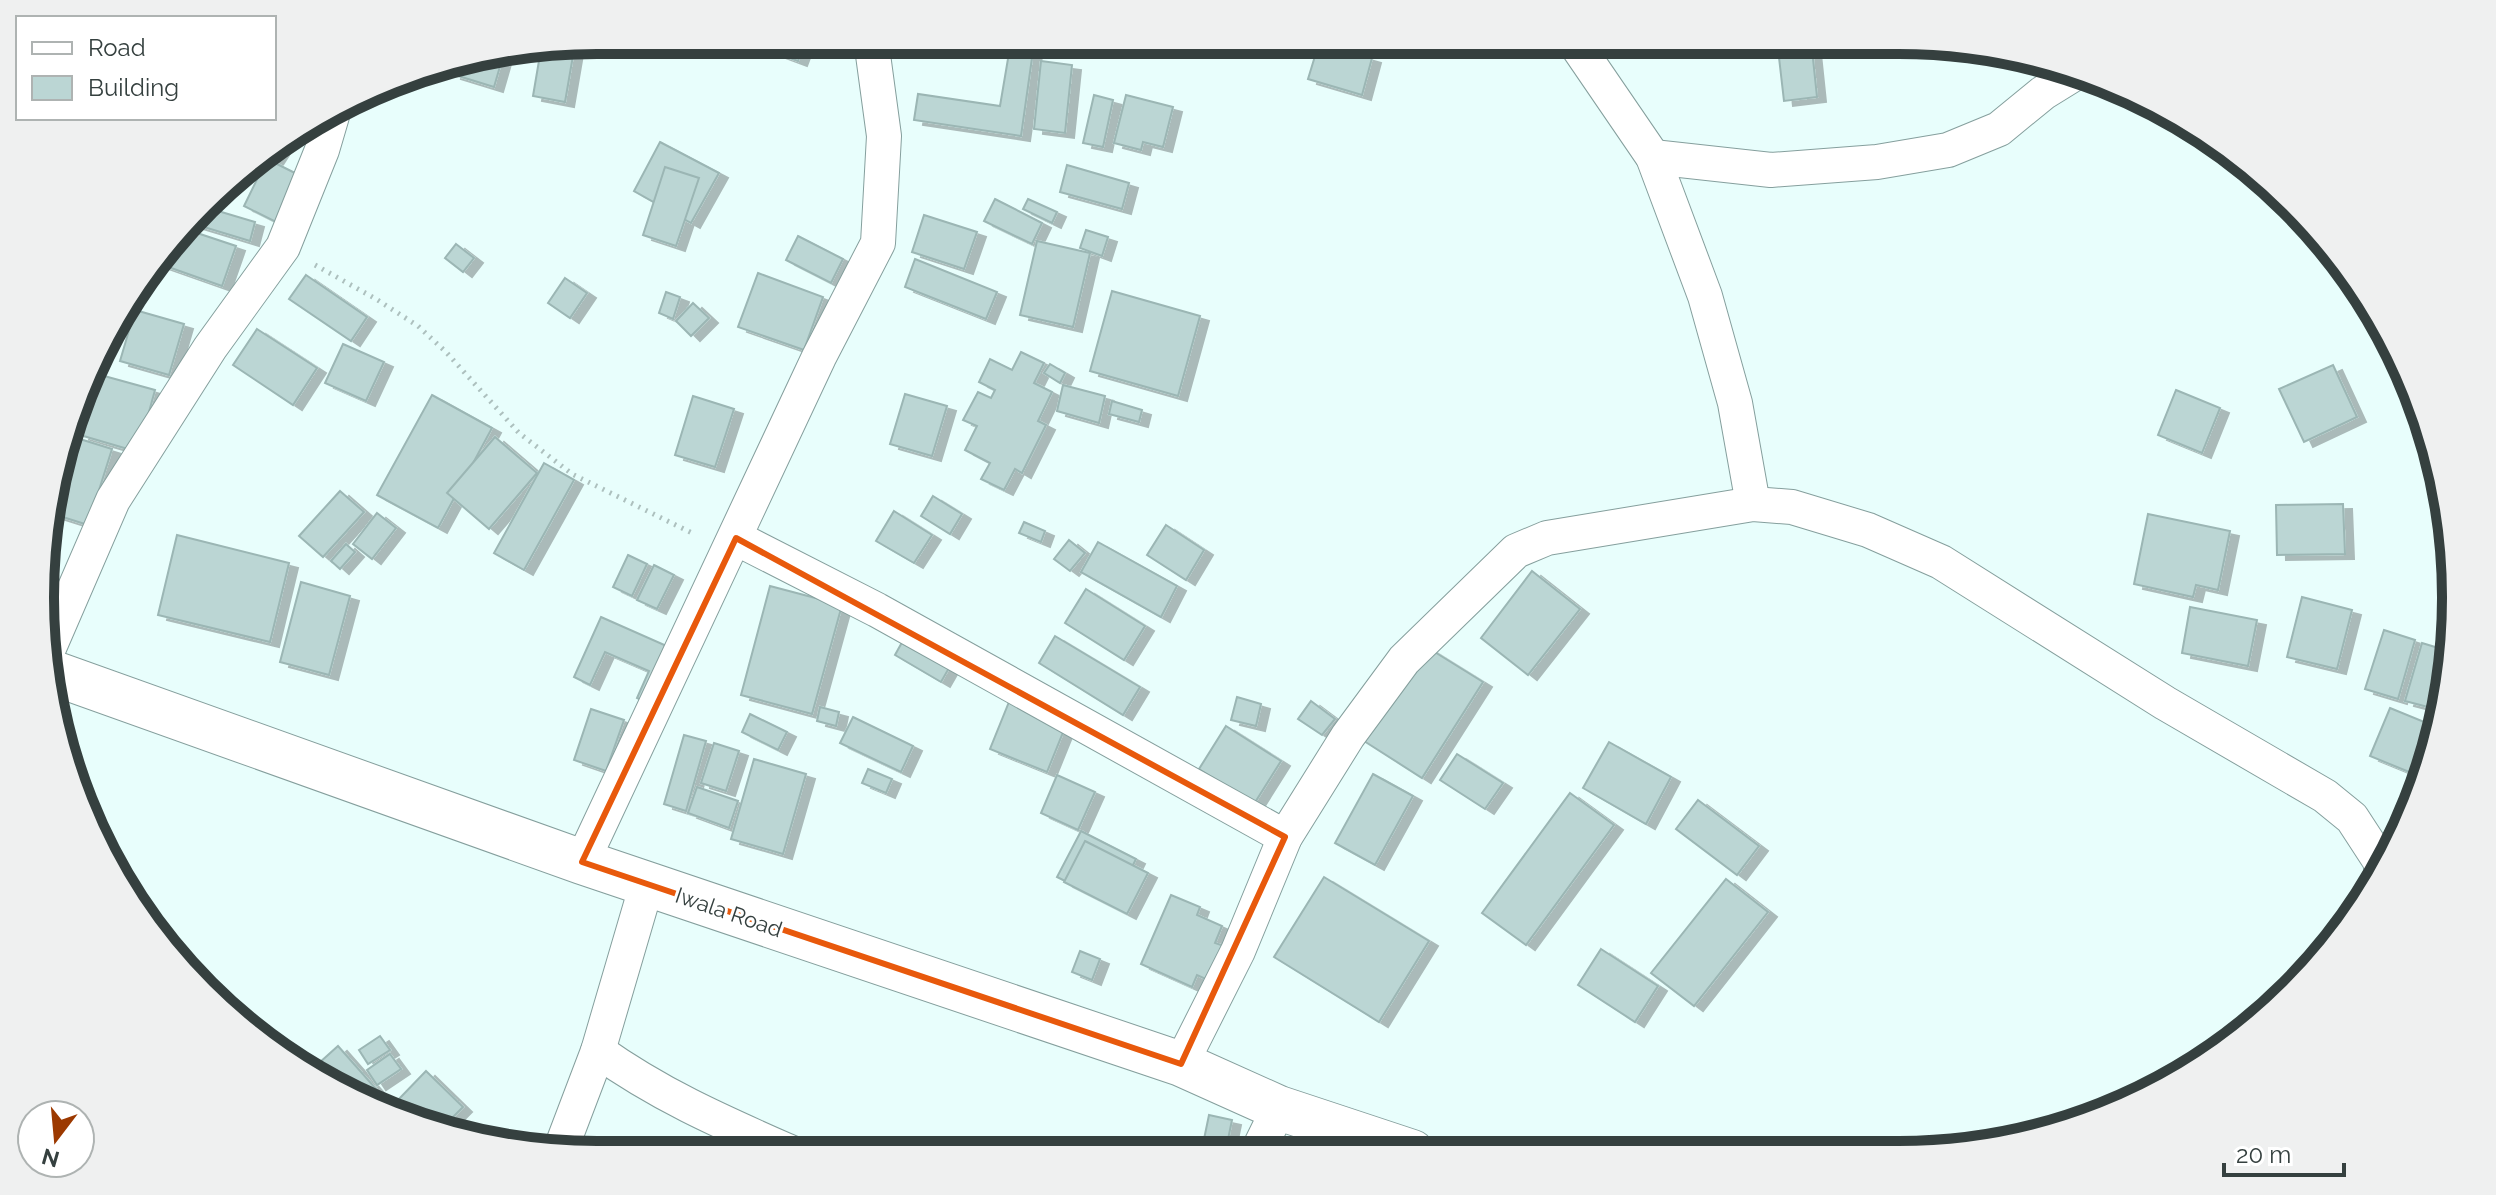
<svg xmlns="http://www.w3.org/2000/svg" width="2496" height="1195" viewBox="0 0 2496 1195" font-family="Raleway,sans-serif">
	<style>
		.building { fill: #bbd6d4; stroke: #9bb6b4; stroke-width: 2; filter: url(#shadow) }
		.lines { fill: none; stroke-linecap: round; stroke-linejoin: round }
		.street-casing { stroke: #859f9d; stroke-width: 36 }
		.secondary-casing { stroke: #859f9d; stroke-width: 46 }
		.path { stroke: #adc0be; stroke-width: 5; stroke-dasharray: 2 6; stroke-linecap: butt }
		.street { stroke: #fff; stroke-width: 34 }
		.secondary { stroke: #fff; stroke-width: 44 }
		.marked { fill: none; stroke: #e8590c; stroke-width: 6; stroke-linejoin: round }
		.labels { text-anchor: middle; stroke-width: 6; stroke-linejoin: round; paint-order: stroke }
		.street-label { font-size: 22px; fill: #35403f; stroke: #fff }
		.rim { fill: none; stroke: #35403f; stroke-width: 10 }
	</style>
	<defs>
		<filter id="shadow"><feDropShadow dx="9" dy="5" stdDeviation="0" flood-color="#0004"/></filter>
	</defs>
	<rect width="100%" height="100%" fill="#e8fefc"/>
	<g class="building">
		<polygon points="776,40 806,40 798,61 771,51"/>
		<polygon points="1777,40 1811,40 1817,97 1784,101"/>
		<polygon points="1319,43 1372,58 1362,95 1308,79"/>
		<polygon points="575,44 565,102 533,96 541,49"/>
		<polygon points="1010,47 1033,51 1021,136 914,120 918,94 1000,106"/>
		<polygon points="503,56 494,87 452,74 455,64"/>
		<polygon points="1041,61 1072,65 1065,133 1034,129"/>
		<polygon points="1094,95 1113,100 1103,147 1083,143"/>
		<polygon points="1126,95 1173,107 1163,147 1143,142 1141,150 1114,143"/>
		<polygon points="286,141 268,169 254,160 258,155"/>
		<polygon points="660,142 719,173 691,223 634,191"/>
		<polygon points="267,159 301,176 278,223 244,206"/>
		<polygon points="1067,165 1129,183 1122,209 1060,192"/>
		<polygon points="665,167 699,178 676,246 643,235"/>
		<polygon points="995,199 1042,223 1032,244 984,221"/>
		<polygon points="1028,199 1057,212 1052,223 1023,209"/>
		<polygon points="208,208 255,222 250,241 194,224"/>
		<polygon points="924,215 977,232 964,269 912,252"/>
		<polygon points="188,230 236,246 222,286 157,263"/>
		<polygon points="1086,230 1108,237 1102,256 1080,248"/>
		<polygon points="798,236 843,259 831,283 786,260"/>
		<polygon points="1037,241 1090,253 1073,327 1020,315"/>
		<polygon points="456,244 474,258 463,272 445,258"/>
		<polygon points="915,259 997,292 986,319 905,287"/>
		<polygon points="758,273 823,297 804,350 738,327"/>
		<polygon points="306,275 367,317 351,341 289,299"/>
		<polygon points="565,278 587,293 570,318 548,303"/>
		<polygon points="1112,291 1200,316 1178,396 1090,371"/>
		<polygon points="666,292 680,297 673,319 659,313"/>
		<polygon points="693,303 709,318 691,336 676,321"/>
		<polygon points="135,310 184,324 169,375 120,361"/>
		<polygon points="257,329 317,368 293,405 233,365"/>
		<polygon points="343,344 384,362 366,401 325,383"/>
		<polygon points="1021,352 1044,363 1034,383 1052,392 1038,421 1046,425 1022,473 1015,469 1004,490 981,479 990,463 965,450 977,426 963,420 978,392 991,398 995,390 979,382 990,359 1012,370"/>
		<polygon points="1050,364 1065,373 1060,383 1044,373"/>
		<polygon points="2333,365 2357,417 2304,442 2279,389"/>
		<polygon points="97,374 155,390 138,452 80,435"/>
		<polygon points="1063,385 1105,396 1099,423 1057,411"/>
		<polygon points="2176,390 2220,408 2202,453 2158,435"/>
		<polygon points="905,394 947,406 932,456 890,444"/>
		<polygon points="432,395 492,428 438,528 377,495"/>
		<polygon points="693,396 734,409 715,467 675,455"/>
		<polygon points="1112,401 1142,410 1139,422 1109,414"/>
		<polygon points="67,435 112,449 88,525 50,513 51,488"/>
		<polygon points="495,437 537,473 489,529 447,493"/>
		<polygon points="544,463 574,480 524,570 494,553"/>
		<polygon points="340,491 364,512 323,557 299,536"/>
		<polygon points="933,496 962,514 950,534 921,516"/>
		<polygon points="2343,504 2345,554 2277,555 2276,505"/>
		<polygon points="894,511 932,535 914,563 876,541"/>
		<polygon points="377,513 396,528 372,559 353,544"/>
		<polygon points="2148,514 2230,531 2218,590 2196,585 2193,597 2134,584"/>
		<polygon points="1024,522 1045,531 1041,542 1019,533"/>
		<polygon points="1166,525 1204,550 1186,580 1147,555"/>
		<polygon points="177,535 289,563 270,642 158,615"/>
		<polygon points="1069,540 1085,553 1070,571 1054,559"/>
		<polygon points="1098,542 1177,586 1161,617 1081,572"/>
		<polygon points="346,544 355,552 340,569 331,561"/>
		<polygon points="628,555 647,564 632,596 613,587"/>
		<polygon points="654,565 674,575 657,609 637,600"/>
		<polygon points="1532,571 1580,609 1528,675 1481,638"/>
		<polygon points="301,582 350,596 329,675 280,662"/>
		<polygon points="770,586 842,605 812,714 741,695"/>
		<polygon points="1086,589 1145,626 1124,660 1065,623"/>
		<polygon points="2302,597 2352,610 2337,669 2287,657"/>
		<polygon points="2190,607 2257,620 2248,666 2182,653"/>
		<polygon points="601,617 678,651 654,706 637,698 649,671 605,652 590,685 574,677"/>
		<polygon points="2384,630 2415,640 2398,699 2365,689"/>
		<polygon points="906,635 953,661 941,682 895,655"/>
		<polygon points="1055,636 1140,687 1123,715 1039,663"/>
		<polygon points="2422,643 2445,650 2428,707 2405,701"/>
		<polygon points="1425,646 1483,682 1422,778 1364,741"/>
		<polygon points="1011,697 1068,720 1047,772 990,749"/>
		<polygon points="1237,697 1261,704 1256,726 1231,720"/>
		<polygon points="1311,701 1335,719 1322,735 1298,719"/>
		<polygon points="820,707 839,712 836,726 817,721"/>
		<polygon points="2390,708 2439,728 2419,776 2370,756"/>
		<polygon points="591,709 624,720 606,771 574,760"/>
		<polygon points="750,714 787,732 778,750 742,732"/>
		<polygon points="853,717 913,746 901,772 840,743"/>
		<polygon points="1226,726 1281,761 1254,804 1199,769"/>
		<polygon points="684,735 706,741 686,811 664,804"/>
		<polygon points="1609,742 1671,777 1646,824 1583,788"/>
		<polygon points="714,743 739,751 726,791 701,783"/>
		<polygon points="1457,754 1503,783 1485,809 1440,780"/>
		<polygon points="754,759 806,774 783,854 731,839"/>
		<polygon points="868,769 892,779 886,793 862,783"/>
		<polygon points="1373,774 1413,796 1375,865 1335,843"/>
		<polygon points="1057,775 1095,792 1078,830 1041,813"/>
		<polygon points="697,787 738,801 729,828 688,813"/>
		<polygon points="1570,793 1614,825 1526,945 1482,913"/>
		<polygon points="1698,800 1759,846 1737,875 1676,829"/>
		<polygon points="1081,831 1136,859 1128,875 1140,881 1125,911 1057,877"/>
		<polygon points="1085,841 1148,873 1127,914 1064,882"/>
		<polygon points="1324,877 1429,941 1379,1022 1274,957"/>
		<polygon points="1726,879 1768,912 1694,1006 1651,973"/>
		<polygon points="1171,895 1200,907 1197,915 1222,926 1215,943 1224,946 1208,980 1197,975 1192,987 1141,964"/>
		<polygon points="1601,949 1658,986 1635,1022 1578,985"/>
		<polygon points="1080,951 1100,959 1092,980 1072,972"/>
		<polygon points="380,1036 390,1050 368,1064 359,1050"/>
		<polygon points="338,1046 377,1090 363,1101 309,1072"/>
		<polygon points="390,1054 401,1069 377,1085 367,1070"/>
		<polygon points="426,1071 463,1107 440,1130 420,1123 397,1101"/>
		<polygon points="1209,1115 1232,1120 1226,1149 1203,1144"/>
		<polygon points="1106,1144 1131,1153 1102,1153"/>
	</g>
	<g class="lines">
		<defs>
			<g id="street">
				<polyline points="1573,40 1653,157 1705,296 1735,403 1753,504"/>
				<polyline points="1653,157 1771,170 1877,162 1948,150 1999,129 2043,93 2077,72"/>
				<polyline points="736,538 877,610 1285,837"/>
				<polyline points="45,657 113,500 210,348 283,247 322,150 332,116"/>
				<polyline points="582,862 819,357 878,243 884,136 871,40"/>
				<path d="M598 1051C661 1096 724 1123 794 1154"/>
				<polyline points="1181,1064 1238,951 1285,837 1348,736 1404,660 1516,551 1547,538 1753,504 1792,507 1868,530 1941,562 2165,703 2325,796 2352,818 2380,861 2381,867"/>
				<polyline points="560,1151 598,1051 647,884"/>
				<polyline points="1257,1153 1279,1108"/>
			</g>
			<polyline id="secondary" points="45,670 582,862 1181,1064 1279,1108 1412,1152"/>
		</defs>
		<use href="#street" class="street-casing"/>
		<use href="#secondary" class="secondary-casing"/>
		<polyline class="path" points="315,265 376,299 418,326 446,352 519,433 572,474 694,534"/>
		<use href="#street" class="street"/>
		<use href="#secondary" class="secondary"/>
	</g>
	<path class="marked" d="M736 538 1285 837 1181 1064 582 862Z"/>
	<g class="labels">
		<g class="street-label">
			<text transform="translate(729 912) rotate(19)" y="8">Iwala Road</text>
		</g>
	</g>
	<path d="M0 0H2496V1195H0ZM597 54H1899A543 543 0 0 1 2442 597V598A543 543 0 0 1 1899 1141H597A543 543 0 0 1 54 598V597A543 543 0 0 1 597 54Z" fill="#eff0f0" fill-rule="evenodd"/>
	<path class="rim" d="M597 54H1899A543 543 0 0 1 2442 597V598A543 543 0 0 1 1899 1141H597A543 543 0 0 1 54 598V597A543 543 0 0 1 597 54Z"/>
	<rect x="16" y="16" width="260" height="104" fill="#ffffff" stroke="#aeb3b2" stroke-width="2"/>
	<rect x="32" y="42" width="40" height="12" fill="#ffffff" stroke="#aeb3b2" stroke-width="2"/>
	<text x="88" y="56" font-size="24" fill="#35403f">Road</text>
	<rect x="32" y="76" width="40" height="24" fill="#bbd6d4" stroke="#aeb3b2" stroke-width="2"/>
	<text x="88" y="96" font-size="24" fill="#35403f">Building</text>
	<g transform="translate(56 1139) rotate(196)"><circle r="38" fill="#ffffff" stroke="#aeb3b2" stroke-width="2"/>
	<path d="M0-6L14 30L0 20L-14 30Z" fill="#9c3900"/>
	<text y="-12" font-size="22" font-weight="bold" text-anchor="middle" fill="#35403f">N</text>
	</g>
	<path d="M2224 1163v12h120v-12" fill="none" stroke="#35403f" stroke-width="4"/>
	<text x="2236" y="1163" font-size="24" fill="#35403f" stroke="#ffffff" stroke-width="6" paint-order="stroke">20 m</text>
</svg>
